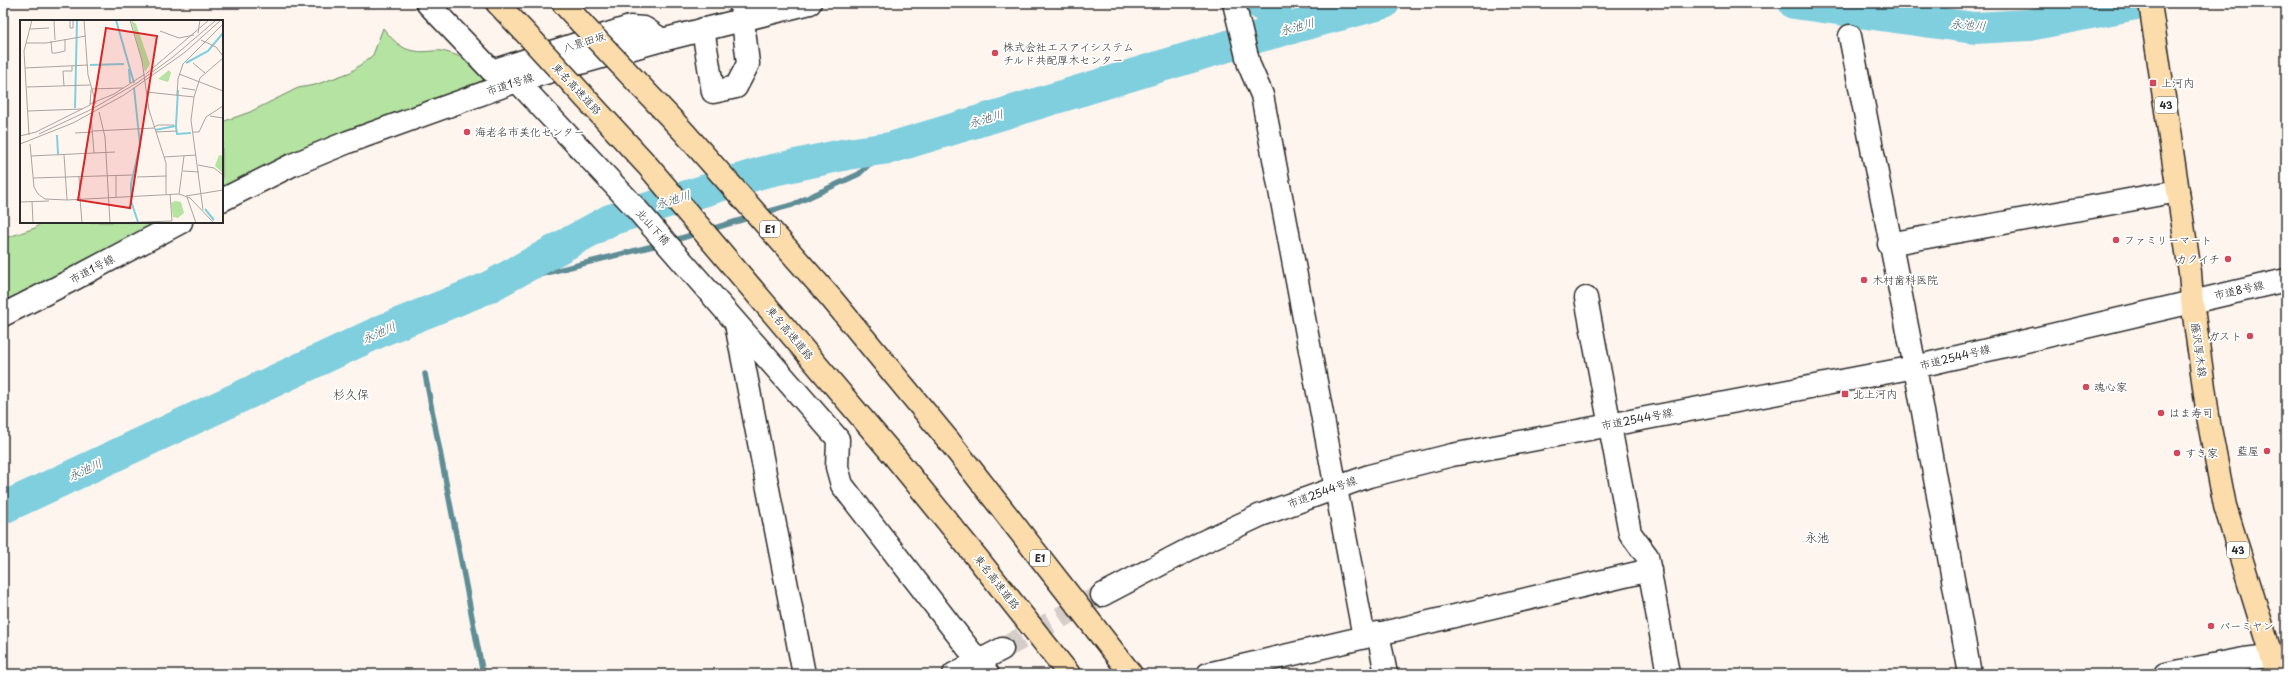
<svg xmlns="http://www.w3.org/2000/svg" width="2289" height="677" viewBox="0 0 2289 677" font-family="'Playpen Sans','Klee One',sans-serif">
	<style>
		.green { fill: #b4e3a2; stroke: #708766 }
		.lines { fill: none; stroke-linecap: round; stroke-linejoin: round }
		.stream { stroke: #5e8d96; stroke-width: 5.5 }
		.river { stroke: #80cfde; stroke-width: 32 }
		.minor-tunnel { stroke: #d5cdc8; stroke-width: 22; stroke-dasharray: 22 11; stroke-linecap: butt }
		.minor-casing { stroke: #2b2b2b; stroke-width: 25 }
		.major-casing { stroke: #2b2b2b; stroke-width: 25 }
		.highway-casing { stroke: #2b2b2b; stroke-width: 25 }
		.minor { stroke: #fff; stroke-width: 22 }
		.major { stroke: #fcdcab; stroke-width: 22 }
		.highway { stroke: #fcdcab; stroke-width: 22 }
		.highway-bridge-casing { stroke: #2b2b2b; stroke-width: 25; stroke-linecap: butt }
		.highway-bridge { stroke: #fcdcab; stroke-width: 22 }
		.poi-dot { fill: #d1495b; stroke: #fff; stroke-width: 1.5 }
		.labels { text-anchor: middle; stroke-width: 3.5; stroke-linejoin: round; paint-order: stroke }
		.shield { fill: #fff; stroke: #6b6b6b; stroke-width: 1 }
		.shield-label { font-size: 10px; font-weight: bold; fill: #2b2b2b }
		.street-label { font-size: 11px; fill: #2b2b2b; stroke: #fff }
		.poi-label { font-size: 11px; fill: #2b2b2b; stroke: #fff; text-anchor: start }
		.water-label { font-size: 12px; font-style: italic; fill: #445c61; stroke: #fff }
		.neighbourhood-label { font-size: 12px; fill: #2b2b2b; stroke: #fff }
		.inset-river { fill: none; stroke: #80cfde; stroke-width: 2 }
		.inset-road { fill: none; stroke: #aaa4a1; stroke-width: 1 }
		.view { fill: #d62828; fill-opacity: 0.15; stroke: #d62828; stroke-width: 2 }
		.inset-edge { fill: none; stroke: #2b2b2b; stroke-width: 2 }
	</style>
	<rect width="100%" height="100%" fill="#fff5ef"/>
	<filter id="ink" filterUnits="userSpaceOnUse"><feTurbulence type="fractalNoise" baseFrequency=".025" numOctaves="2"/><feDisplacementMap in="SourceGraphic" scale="8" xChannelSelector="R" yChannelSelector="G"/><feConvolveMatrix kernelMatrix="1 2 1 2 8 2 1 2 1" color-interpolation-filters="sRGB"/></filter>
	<g filter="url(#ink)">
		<g class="green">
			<path d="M383 28C391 38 401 50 415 51 424 53 433 50 442 51 461 55 475 64 487 77L479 88 222 202V122L250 112 298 88 315 85 351 72 373 55Z"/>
			<polygon points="42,222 182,222 3,304 3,239 35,228"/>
		</g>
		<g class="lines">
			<g class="stream">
				<polyline points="763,213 792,205 859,174 884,150"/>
				<polyline points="708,230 751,217"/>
				<polyline points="672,241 698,233"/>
				<polyline points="487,288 661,244"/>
				<polyline points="425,374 483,674"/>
			</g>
			<g class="river">
				<polyline points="1260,3 1289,29"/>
				<polyline points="1794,3 1974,28 2029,25 2141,3"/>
				<polyline points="3,508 383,330 487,288 610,220 764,172 847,154 890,148 1261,36 1384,3"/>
			</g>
			<polyline class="minor-tunnel" points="1002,649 1102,595"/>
			<defs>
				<g id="minor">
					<polyline points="427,3 492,71 630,27 644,28 662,40"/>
					<polyline points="1234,3 1249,65 1262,95 1364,637"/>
					<polyline points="703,29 713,92 736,87 748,64 741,3"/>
					<polyline points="1850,36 1915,367 1970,674"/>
					<polyline points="517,81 633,205 838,439 837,467 842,485 988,674"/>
					<polyline points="222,200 292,165 348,142 517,81 662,40 810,3"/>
					<polyline points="1889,244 2178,191"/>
					<polyline points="1586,298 1630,533 1647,556 1668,674"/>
					<polyline points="3,315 74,279 181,222"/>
					<polyline points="736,324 804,674"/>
					<polyline points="1102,595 1203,542 1261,515 1369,476 1452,455 1915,367 2286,280"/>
					<polyline points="1378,633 1386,674"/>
					<polyline points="954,674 1002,649"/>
					<polyline points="1208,674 1650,570"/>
					<polyline points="2165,674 2244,659 2270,656"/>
				</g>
				<polyline id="major" points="2150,3 2190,272 2192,301 2209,423 2225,506 2277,674"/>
				<g id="highway">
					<polyline points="497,3 533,41"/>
					<polyline points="563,3 582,24"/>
					<polyline points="949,441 1131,674"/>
					<polyline points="895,457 978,559 1069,674"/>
				</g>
			</defs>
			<use href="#minor" class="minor-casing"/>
			<use href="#major" class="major-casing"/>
			<use href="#highway" class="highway-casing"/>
			<use href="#minor" class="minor"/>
			<use href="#major" class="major"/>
			<use href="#highway" class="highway"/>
			<defs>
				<g id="highway-bridge">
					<polyline points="582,24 683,131 831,298 949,441"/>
					<polyline points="533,41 647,165 895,457"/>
				</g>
			</defs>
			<use href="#highway-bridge" class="highway-bridge-casing"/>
			<use href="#highway-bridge" class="highway-bridge"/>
		</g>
	</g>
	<g class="poi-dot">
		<circle cx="995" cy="53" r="4"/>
		<rect x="2149" y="79" width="8" height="8" rx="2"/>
		<circle cx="467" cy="132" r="4"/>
		<circle cx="2116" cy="240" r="4"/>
		<circle cx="2228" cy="259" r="4"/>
		<circle cx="1864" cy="280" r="4"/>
		<circle cx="2250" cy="336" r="4"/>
		<circle cx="2086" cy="387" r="4"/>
		<rect x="1841" y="390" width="8" height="8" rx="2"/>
		<circle cx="2161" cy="413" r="4"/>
		<circle cx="2267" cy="451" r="4"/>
		<circle cx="2177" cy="453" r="4"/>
		<circle cx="2211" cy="626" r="4"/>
	</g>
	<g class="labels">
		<g class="shield">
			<rect x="2155" y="97" width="22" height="16" rx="3"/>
			<rect x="760" y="221" width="20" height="16" rx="3"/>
			<rect x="2227" y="542" width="22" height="16" rx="3"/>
			<rect x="1030" y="550" width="20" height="16" rx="3"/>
		</g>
		<g class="shield-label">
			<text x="2166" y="109">43</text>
			<text x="770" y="233">E1</text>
			<text x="2238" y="554">43</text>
			<text x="1040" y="562">E1</text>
		</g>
		<g class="street-label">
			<text transform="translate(584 42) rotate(-17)" y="4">八景田坂</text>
			<text transform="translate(510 84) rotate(-18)" y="4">市道1号線</text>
			<text transform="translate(577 89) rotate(47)" y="4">東名高速道路</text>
			<text transform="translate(653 227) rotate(48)" y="4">北山下橋</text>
			<text transform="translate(92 269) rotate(-28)" y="4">市道1号線</text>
			<text transform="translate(2239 290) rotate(-13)" y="4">市道8号線</text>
			<text transform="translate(790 333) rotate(50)" y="4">東名高速道路</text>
			<text transform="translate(2199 350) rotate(82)" y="4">藤沢厚木線</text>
			<text transform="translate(1955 357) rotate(-14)" y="4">市道2544号線</text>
			<text transform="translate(1637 419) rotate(-11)" y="4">市道2544号線</text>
			<text transform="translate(1322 492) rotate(-20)" y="4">市道2544号線</text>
			<text transform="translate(997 582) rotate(52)" y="4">東名高速道路</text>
		</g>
		<g class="poi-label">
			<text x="1003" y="51">株式会社エスアイシステム<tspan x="1003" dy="13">チルド共配厚木センター</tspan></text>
			<text x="2161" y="87">上河内</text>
			<text x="475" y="136">海老名市美化センター</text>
			<text x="2124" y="244">ファミリーマート</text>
			<text x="2220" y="263" text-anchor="end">カクイチ</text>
			<text x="1872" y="284">木村歯科医院</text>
			<text x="2242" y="340" text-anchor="end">ガスト</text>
			<text x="2094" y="391">魂心家</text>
			<text x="1853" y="398">北上河内</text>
			<text x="2169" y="417">はま寿司</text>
			<text x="2259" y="455" text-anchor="end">藍屋</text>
			<text x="2185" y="457">すき家</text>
			<text x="2219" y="630">バーミヤン</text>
		</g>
		<g class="water-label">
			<text transform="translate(1968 25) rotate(4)" y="4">永池川</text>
			<text transform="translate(1297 27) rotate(-15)" y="4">永池川</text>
			<text transform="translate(986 119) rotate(-17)" y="4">永池川</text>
			<text transform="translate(673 200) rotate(-17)" y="4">永池川</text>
			<text transform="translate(379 333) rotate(-24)" y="4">永池川</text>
			<text transform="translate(85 470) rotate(-25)" y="4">永池川</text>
		</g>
		<g class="neighbourhood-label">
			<text x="351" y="399">杉久保</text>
			<text x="1817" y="542">永池</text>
		</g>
	</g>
	<g transform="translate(20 20)">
		<rect width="203" height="203" fill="#fff5ef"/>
		<path d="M111 0 116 4 130 44 125 52ZM149 50 151 53 148 62 138 59ZM199 135 203 136V153L195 146ZM155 181 161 182 164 193 158 198 153 197 151 183Z" fill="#b4e3a2"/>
		<path class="inset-river" d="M96 0 114 63M166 43 188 31 203 13M70 45 104 44M109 49 110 63M114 68 120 125 111 164V181L118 202M55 88 57 0M156 107 157 114 171 113M135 110 156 106 158 70M37 115 38 134M185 189 194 200"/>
		<path class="inset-road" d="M34 0 35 20M50 0V8H53V0M64 0 68 55 76 84M110 0 122 41 129 90 146 143V174M10 9 29 8M140 11 159 18 174 15M178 13 180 0M181 20 196 27 203 36M31 21 32 33H36L45 31V19M6 23H26L66 16M173 43 185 53M5 48 68 45M126 54 189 0M159 54 203 71M44 66 43 51H52V46M7 67 70 65M162 68 175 70M71 69 103 68M126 72 174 77M157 75 158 59 163 44 203 4M70 84 94 74 125 54M70 85 71 70M8 91 62 89M79 92 85 117 90 203M71 96 74 133M190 96 203 98M134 107 138 105H154M73 111 135 108M136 112 157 111M173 112H179L186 97 203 86M55 113 73 112M19 114 72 89 117 63 153 37 195 1M9 115 4 31 12 0M0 116 16 112 70 85M0 124 53 103 104 75 164 33 201 0M10 124 14 167 18 174 25 179 47 180 159 174 170 178 194 203M44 135 47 180M11 136 95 132M144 137 176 135M178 145 194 148 203 155M163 151 179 152M96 155V178M59 156 60 179M117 157 147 156M13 158 112 155M150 174 152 201M159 174 164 136M166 176 203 170M167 177 176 203M60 179 62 203M12 181 13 203M0 182 29 181M183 190 171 100 174 77 180 58 203 38M93 203 152 201"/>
		<path class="view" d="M86 8 137 16 110 188 58 180Z"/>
		<rect width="203" height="203" class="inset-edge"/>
	</g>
	<rect width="2289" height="677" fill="none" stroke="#fff" stroke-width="16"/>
	<rect x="8" y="8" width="2273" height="661" fill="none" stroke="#2b2b2b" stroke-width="1.5" filter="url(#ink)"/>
</svg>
